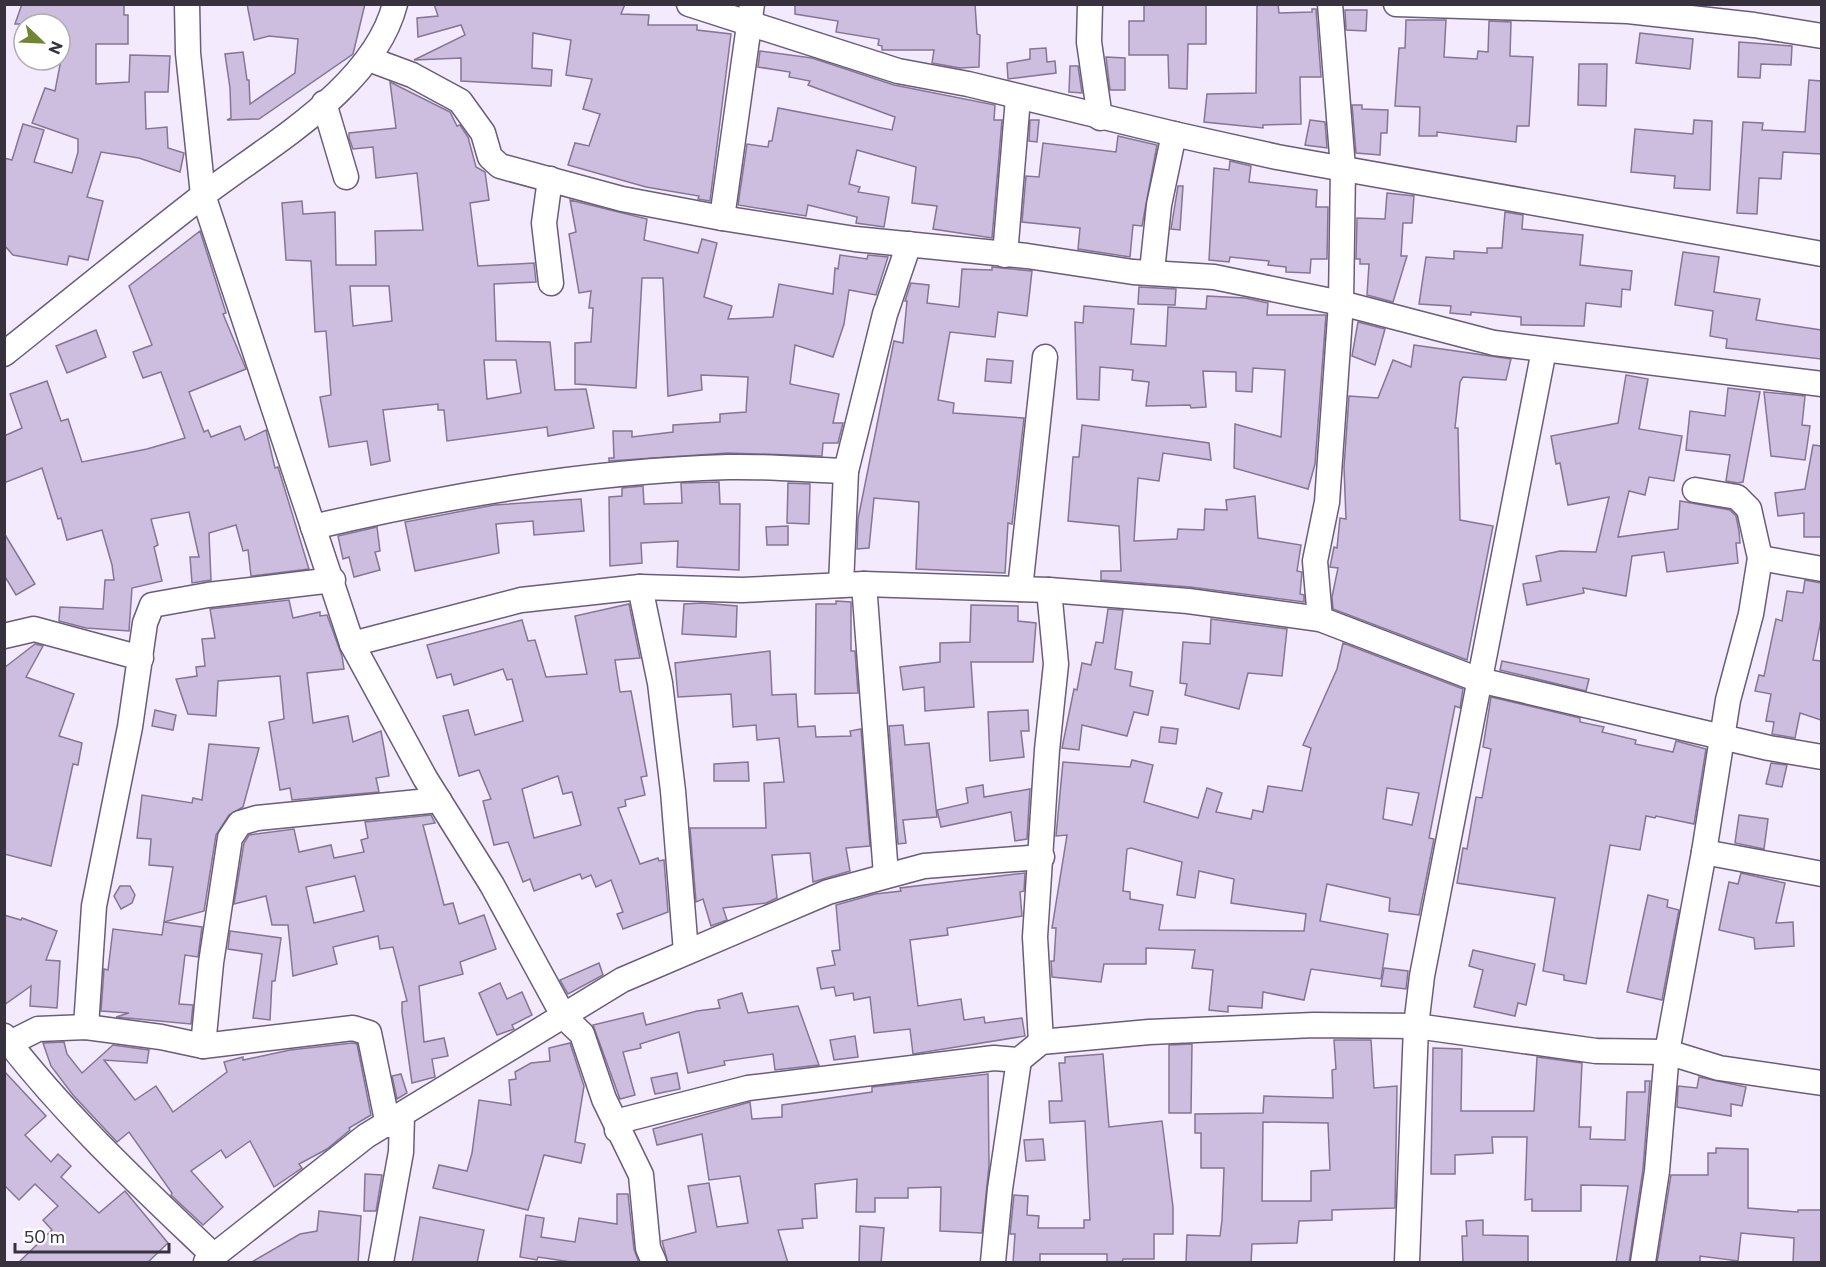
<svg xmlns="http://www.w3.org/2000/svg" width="1826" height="1267" viewBox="0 0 1826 1267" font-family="Commissioner,sans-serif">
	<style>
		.building { fill: #cdbedf; stroke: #847694; stroke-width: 1.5; fill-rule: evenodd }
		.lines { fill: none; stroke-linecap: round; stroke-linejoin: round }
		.street-casing { stroke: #6a5d7a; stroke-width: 27 }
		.street { stroke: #fff; stroke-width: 24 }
	</style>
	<rect width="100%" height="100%" fill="#f3eafe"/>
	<g class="building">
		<polygon points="22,4 124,5 124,15 128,15 128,44 96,44 96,84 129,82 130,55 170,56 168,92 145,92 146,129 167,127 168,148 184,153 180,172 139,158 101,152 87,197 103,201 88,260 69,256 67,265 13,255 4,245 4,158 12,160 23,124 44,130 34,162 72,173 78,152 78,139 32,123 45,88 55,91 65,39 60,37 60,24 15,24"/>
		<polygon points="247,4 365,4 353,54 259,119 227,120 231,118 230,88 225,54 243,52 247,80 249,80 250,104 295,73 298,39 269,36 254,40"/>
		<polygon points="434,4 625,4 621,14 649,15 648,25 697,25 697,30 731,34 710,201 698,199 699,196 646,187 568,165 575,143 589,146 600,114 583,109 592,79 566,75 571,40 533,33 532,68 552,70 551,86 461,81 461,58 414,60 465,35 461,25 418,37 417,18 438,16"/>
		<polygon points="795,4 975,4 977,34 980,35 979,67 960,68 932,63 934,50 882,50 882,46 878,45 879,39 836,32 838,21 795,14"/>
		<polygon points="1144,4 1206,4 1206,44 1188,44 1187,89 1169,88 1168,55 1129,55 1129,21 1144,21"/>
		<polygon points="1257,4 1278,4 1279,13 1312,12 1312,9 1316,9 1321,77 1300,77 1301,124 1263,125 1263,128 1204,122 1207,94 1256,93"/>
		<polygon points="1345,10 1367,10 1366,31 1346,30"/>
		<polygon points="1406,20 1446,20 1444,57 1477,59 1478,51 1488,52 1489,21 1511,22 1510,56 1533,57 1529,126 1517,126 1516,142 1437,132 1437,136 1419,136 1420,107 1395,106 1399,48 1405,48"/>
		<polygon points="1640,33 1693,39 1690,69 1636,63"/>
		<polygon points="1739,42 1792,46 1791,65 1761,64 1760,78 1738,77"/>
		<polygon points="1046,48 1047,62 1055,61 1056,73 1008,79 1007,63 1030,59 1030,49"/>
		<polygon points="760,51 812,58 894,85 995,105 994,120 1002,120 992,238 933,229 937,206 912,203 916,167 857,150 849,184 860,187 858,192 889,197 884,227 856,223 857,217 808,205 806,216 738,205 747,144 768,147 769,141 772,141 778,108 892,130 895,117 808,85 810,81 789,77 790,72 758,67"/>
		<polygon points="1106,57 1125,58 1125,90 1110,90"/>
		<polygon points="1579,64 1607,64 1606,106 1578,105"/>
		<polygon points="1070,66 1078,66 1082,93 1069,92"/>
		<polygon points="1809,80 1821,81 1821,154 1783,152 1781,179 1759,178 1757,214 1737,213 1743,122 1763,123 1762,130 1805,132"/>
		<path d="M390 82 450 112 457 126 460 125 468 137 476 167 485 172 489 200 470 203 478 266 534 263 536 282 494 284 496 341 550 342 555 390 586 389 594 428 548 436 547 427 447 441 444 410H438V404L383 410 390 461 371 465 367 441 329 447 320 397 331 395 326 331 315 332 311 261 286 260 282 203 302 201 303 214 335 212 336 265H376L375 231 423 230 417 173 376 178 373 147 353 149 349 138V133L396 128ZM350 286H389L392 321 353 326ZM484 360H516L521 393 487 399Z"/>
		<polygon points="1352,105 1362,105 1362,109 1388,110 1387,133 1381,133 1380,155 1356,153"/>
		<polygon points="1030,120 1039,120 1037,142 1029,141"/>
		<polygon points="1310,120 1325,122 1327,148 1305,145"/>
		<polygon points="1694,120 1712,121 1710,190 1674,188 1675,176 1631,172 1635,129 1693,134"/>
		<polygon points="1118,136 1157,145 1142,226 1133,225 1130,257 1078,249 1080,228 1022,222 1026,176 1039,177 1043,143 1116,152"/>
		<polygon points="1230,161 1251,166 1249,182 1317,190 1316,207 1328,207 1327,259 1311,259 1310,273 1286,272 1286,267 1268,265 1269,261 1230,257 1229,262 1209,260 1214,168 1229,170"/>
		<polygon points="1178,186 1183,186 1180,230 1171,229"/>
		<polygon points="1387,193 1414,196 1412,223 1403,223 1401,256 1407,256 1393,302 1367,295 1369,264 1360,264 1360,259 1356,259 1357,218 1385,219"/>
		<polygon points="570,200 647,219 644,240 698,253 702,239 717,243 704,297 732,306 728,319 773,317 779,284 833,294 835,268 838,269 840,255 867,259 868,255 888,257 876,295 849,290 844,324 833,357 795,345 790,384 839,394 833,423 843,423 838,443 823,443 822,456 728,453 609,461 609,458 614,458 613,431 632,431 632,437 673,432 673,425 720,422 720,414 746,412 748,377 701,375 702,390 668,396 663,278 642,278 636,388 575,384 575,343 591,342 593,308 589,308 591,291 579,293 569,234 576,232"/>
		<polygon points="1505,212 1523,215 1522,229 1583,235 1580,265 1632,271 1630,290 1622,289 1621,307 1586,303 1584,326 1521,325 1521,317 1471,312 1471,315 1450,313 1451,306 1419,304 1426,257 1454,259 1454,251 1487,253 1487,248 1502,248"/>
		<polygon points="200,231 226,313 223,314 246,369 189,392 204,432 208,430 211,437 240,426 245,440 266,430 275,468 278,467 309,569 251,576 248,550 243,551 236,525 209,533 211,580 192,583 190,557 199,557 189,512 151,519 158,545 154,547 162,581 132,588 129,631 86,628 59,621 60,607 103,609 105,580 114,580 112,565 102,530 67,540 61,518 58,519 42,468 4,483 4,436 22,428 10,394 47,381 61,421 68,419 82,462 147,449 185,438 161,372 143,378 133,352 152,345 129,286"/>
		<polygon points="1683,252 1719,257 1714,292 1760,299 1756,320 1821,330 1821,359 1726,348 1727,339 1710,336 1713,311 1675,305"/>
		<polygon points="992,267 1032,271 1027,316 998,312 995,337 950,332 938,400 954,403 953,413 1024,418 1012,524 1008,523 1005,573 916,569 919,502 874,498 869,548 857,549 858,519 884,390 894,341 903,343 907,301 905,301 911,283 929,285 927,303 959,307 962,269 992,270"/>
		<polygon points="1139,287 1176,289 1175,305 1138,304"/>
		<polygon points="1207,296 1245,298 1268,303 1267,315 1326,315 1315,464 1308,489 1234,468 1235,424 1281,437 1285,370 1253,368 1252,392 1236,391 1236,372 1203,371 1206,407 1191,408 1190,405 1146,406 1149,382 1132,380 1133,370 1100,367 1099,400 1077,399 1075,322 1083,323 1084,306 1134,309 1131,344 1166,346 1168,307 1206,309"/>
		<polygon points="1358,322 1385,329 1375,365 1352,356"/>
		<polygon points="96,330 106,357 67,373 56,346"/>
		<polygon points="1414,345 1511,359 1506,380 1463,377 1460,382 1455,428 1458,428 1460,520 1493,526 1467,660 1333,609 1332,597 1338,568 1330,567 1334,547 1337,548 1340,518 1346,519 1344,467 1349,396 1378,398 1393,360 1411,367"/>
		<polygon points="987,359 1013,361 1011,383 985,381"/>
		<polygon points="1626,375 1648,379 1639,429 1682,436 1674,481 1649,477 1645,495 1629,491 1618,537 1678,529 1680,501 1730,510 1736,516 1739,531 1740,543 1736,543 1738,563 1667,572 1664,552 1632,556 1626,596 1583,588 1584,593 1527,605 1523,584 1541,581 1536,556 1560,551 1596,552 1609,497 1568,505 1560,463 1556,464 1551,436 1618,423"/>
		<polygon points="1728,388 1760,392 1743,482 1738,483 1726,481 1730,455 1686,450 1690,411 1725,416"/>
		<polygon points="1764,392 1805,396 1802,425 1810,426 1805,460 1771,456"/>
		<polygon points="1082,425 1209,443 1211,460 1163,453 1159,481 1138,478 1134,541 1177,539 1178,529 1204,530 1205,509 1227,510 1226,500 1255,496 1258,538 1301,545 1297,571 1302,572 1300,594 1304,595 1304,602 1190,587 1101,580 1101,571 1121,571 1119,526 1068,521 1073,457 1079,457"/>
		<polygon points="1813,445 1821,446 1821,537 1804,537 1804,513 1778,516 1775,493 1805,489"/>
		<polygon points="719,482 720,504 740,504 739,570 677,567 678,541 641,543 642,563 610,566 609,497 622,496 622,488 643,486 644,504 682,503 681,483"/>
		<polygon points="788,483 810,484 809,524 787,523"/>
		<polygon points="581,499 584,531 534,535 533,521 496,524 499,553 415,571 405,522 494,505"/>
		<polygon points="788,526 788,545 767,545 766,527"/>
		<polygon points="377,527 380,551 375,552 380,570 354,577 349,557 343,559 338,536"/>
		<polygon points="4,533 35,584 16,595 4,575"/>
		<polygon points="1805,580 1821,583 1821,620 1813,660 1821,661 1821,720 1800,713 1795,738 1772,734 1774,722 1766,721 1771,694 1755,691 1759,675 1764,676 1776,619 1782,621 1787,591 1803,593"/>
		<polygon points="289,600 293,618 320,612 320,616 327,615 342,656 344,669 307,673 313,723 348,716 353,742 381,731 389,776 376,778 379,792 292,800 290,788 280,790 269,722 284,719 280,676 218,681 216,716 188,714 176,679 197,676 196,667 205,666 202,639 215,638 210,609"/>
		<polygon points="836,601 851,602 851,651 855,651 858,693 815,694 816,604 836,604"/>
		<polygon points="702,603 737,606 736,637 682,634 684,604"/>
		<path d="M629 604 640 658 615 660 620 692 631 691 647 776 641 777 645 795 625 800 626 806 618 808 640 864 658 858 659 861 664 860 668 912 623 929 617 914 623 912 611 880 596 887 591 875 582 879 580 874 534 891 530 879 523 882 508 842 494 845 483 801 491 799 479 770 459 776 443 716 468 710 475 735 523 721 512 679 507 680 503 669 454 685 451 674 437 678 427 645 522 620 528 641 535 640 546 677 587 674 575 616ZM558 776 563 794 572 792 581 825 534 838 522 789Z"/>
		<polygon points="971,605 1018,606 1018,621 1036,623 1033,662 971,662 974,707 925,711 924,687 903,690 900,667 940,662 940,643 970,642"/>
		<polygon points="1108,609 1123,610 1115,669 1132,672 1130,686 1153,691 1148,715 1134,712 1127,736 1082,725 1079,750 1062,748 1074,689 1077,690 1082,663 1091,665 1096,642 1103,643"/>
		<polygon points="1211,619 1287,629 1282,676 1248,673 1239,709 1185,695 1187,684 1180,683 1183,642 1210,644"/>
		<path d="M1343 643 1463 689 1460 708 1455 706 1429 838 1434 839 1419 915 1389 911 1390 898 1327 884 1320 921 1388 934 1381 979 1311 969 1304 1000 1263 992 1262 1008 1228 1006V1012L1209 1010 1213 970 1192 968 1195 950 1146 948V964H1104L1101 982 1052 977 1051 961H1054L1056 928H1052L1067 835 1056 836 1063 762 1130 767 1132 760 1153 765 1144 802 1198 818 1207 788 1222 793 1216 812 1251 819 1253 810 1263 812 1268 786 1302 791 1311 748 1303 745 1337 669ZM1387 788 1419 793 1412 825 1383 819ZM1131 848 1182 862 1177 895 1195 898 1199 871 1234 879 1231 903 1306 914 1304 931 1159 930 1163 905 1130 899V892L1123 891 1127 849Z"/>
		<polygon points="35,644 43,646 26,677 74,694 59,736 82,743 78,765 73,764 51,866 4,854 4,668"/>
		<polygon points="770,651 772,695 796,694 798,727 815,726 816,737 851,736 850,731 861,729 870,846 846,848 850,871 813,882 810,853 772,855 777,898 766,903 723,908 727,920 711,926 703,899 696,902 690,828 766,828 764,783 784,782 779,738 757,740 756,725 733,727 731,694 678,697 675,663"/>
		<polygon points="1502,661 1589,679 1586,691 1500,670"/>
		<polygon points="1491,697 1580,718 1580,722 1604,727 1602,732 1636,740 1635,744 1673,752 1676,741 1706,749 1694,824 1656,816 1655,818 1646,816 1640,850 1610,845 1586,984 1564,980 1564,975 1543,971 1555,898 1457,883 1463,848 1467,849 1476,797 1482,798 1491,749 1483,747"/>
		<polygon points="155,710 176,715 173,730 152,726"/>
		<polygon points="1028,710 1029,731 1021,731 1024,757 990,761 988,712"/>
		<polygon points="903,725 905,745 929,743 937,817 903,820 906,843 898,844 889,726"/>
		<polygon points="1161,727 1178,729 1176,744 1159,742"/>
		<polygon points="209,744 259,748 243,807 229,815 216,835 204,911 164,922 173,867 149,865 151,839 137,838 142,795 192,803 193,798 202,800"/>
		<polygon points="748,762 749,781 714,781 714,764"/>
		<polygon points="1771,763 1787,765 1782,787 1766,784"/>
		<polygon points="983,785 984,797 1030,789 1027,839 1015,841 1011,812 941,827 937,810 968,803 966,788"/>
		<path d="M431 815 435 823 423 825 444 905 453 903 459 924 484 915 496 949 460 962 463 974 419 986 424 1042 444 1038 448 1056 432 1059 435 1077 412 1083 402 1012V1002L407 1001 393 947 380 949 378 936 333 947 337 964 293 976 288 925H272L266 896 234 904 244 843 249 835 294 829 299 852 331 845 334 858 364 852 361 840 368 838 365 822ZM355 876 364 911 314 923 306 887Z"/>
		<polygon points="1739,815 1768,819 1764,849 1735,843"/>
		<polygon points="1025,873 1024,891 1020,892 1022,916 947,928 948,935 910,940 918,1006 961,999 964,1020 984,1017 985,1023 1022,1018 1025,1036 913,1054 910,1029 874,1033 870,997 854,1000 853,993 836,996 834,987 821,989 817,968 835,965 832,951 840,950 836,905 875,894 901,891 900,888"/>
		<polygon points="1741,873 1785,883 1776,923 1793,922 1794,946 1755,949 1754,938 1719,930 1729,882 1738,884"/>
		<polygon points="120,886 130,886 135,895 132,903 121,909 114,896"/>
		<polygon points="1648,895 1668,900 1667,907 1679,910 1662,1000 1627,992"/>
		<polygon points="4,915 21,920 22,918 57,931 46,960 60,961 57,1008 30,1006 31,986 4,1005"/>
		<polygon points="164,922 202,927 198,957 185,955 179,1004 193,1005 191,1024 116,1017 129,1013 101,1011 104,969 108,970 113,929 162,935"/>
		<polygon points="230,931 281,938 275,981 272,981 270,1020 253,1018 262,954 228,949"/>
		<polygon points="1473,950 1535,964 1526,1005 1518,1003 1515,1016 1474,1007 1483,970 1469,966"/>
		<polygon points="599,963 603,975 568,994 560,980"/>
		<polygon points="1384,968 1408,971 1406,989 1381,986"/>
		<polygon points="500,983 507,999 522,992 532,1015 512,1025 514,1029 497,1035 479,993"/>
		<polygon points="742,993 748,1013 798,1006 819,1065 775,1070 773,1054 724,1061 725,1065 688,1073 679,1032 640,1044 641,1048 623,1052 635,1095 620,1099 593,1025 643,1013 646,1025 697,1011 720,1008 718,1000"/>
		<polygon points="855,1036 858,1057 834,1060 830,1040"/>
		<path d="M1334 1040H1371L1374 1088 1397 1086 1395 1208 1332 1210V1220L1299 1221 1297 1243 1252 1244 1251 1263H1186L1187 1235 1220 1236 1222 1220 1224 1168H1201V1133H1195V1114L1263 1113 1264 1096 1333 1098 1332 1070 1336 1069ZM1263 1122 1328 1123 1330 1170 1311 1171V1201H1262Z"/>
		<polygon points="64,1042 67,1054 82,1073 113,1045 149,1050 147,1063 104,1060 135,1100 156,1086 173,1112 227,1072 224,1062 243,1057 243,1060 290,1050 352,1043 357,1044 371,1115 349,1128 350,1130 327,1149 299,1164 302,1168 274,1187 250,1141 226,1158 221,1150 191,1171 223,1207 203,1225 171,1195 172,1193 129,1132 117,1142 73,1095 51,1066 43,1043"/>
		<polygon points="570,1043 584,1086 575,1142 585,1144 581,1163 544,1155 528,1210 433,1188 439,1165 467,1171 472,1153 479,1100 511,1105 509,1080 516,1079 515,1072 531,1063 550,1061 549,1048"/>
		<polygon points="1192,1044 1191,1113 1169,1113 1169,1045"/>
		<polygon points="1433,1048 1462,1049 1461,1111 1534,1111 1537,1057 1582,1063 1579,1127 1591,1127 1590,1139 1625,1140 1627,1092 1645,1092 1645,1081 1650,1081 1643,1169 1629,1263 1616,1263 1628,1186 1581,1185 1581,1211 1532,1211 1532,1199 1525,1200 1527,1137 1492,1137 1493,1153 1455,1155 1455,1174 1431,1174"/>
		<polygon points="1103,1054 1109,1127 1162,1121 1173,1207 1173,1234 1154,1234 1154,1259 1123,1259 1122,1263 1107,1263 1107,1254 1040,1254 1040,1263 1013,1263 1015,1234 1010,1234 1014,1195 1028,1196 1027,1215 1039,1216 1038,1228 1084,1228 1084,1220 1090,1220 1085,1121 1050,1123 1049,1101 1062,1101 1059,1063 1065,1063 1065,1057"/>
		<polygon points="4,1071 46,1116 25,1135 51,1162 58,1154 71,1166 61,1177 99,1213 125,1191 168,1243 147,1263 18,1263 52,1230 43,1220 58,1206 35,1184 19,1200 4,1185"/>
		<polygon points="677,1073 680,1089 655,1094 651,1078"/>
		<polygon points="401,1074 407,1093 397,1099 392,1076"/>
		<polygon points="988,1074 989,1166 982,1233 940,1231 941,1187 908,1188 908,1198 875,1198 875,1212 856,1212 857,1179 815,1184 817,1218 802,1219 803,1228 778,1230 788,1263 668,1263 662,1241 696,1232 688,1186 709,1183 717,1227 748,1223 740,1176 709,1180 702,1134 657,1145 653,1129 750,1102 752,1119 782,1117 782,1105 872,1092 872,1087"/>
		<polygon points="1699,1077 1746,1087 1742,1106 1731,1104 1731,1116 1677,1107 1678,1086 1697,1088"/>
		<polygon points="1043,1139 1045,1160 1026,1161 1024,1140"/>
		<polygon points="1716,1148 1748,1149 1748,1208 1798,1212 1798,1210 1821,1210 1821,1263 1793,1263 1794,1238 1741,1233 1738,1261 1700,1256 1700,1263 1657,1263 1671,1175 1708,1175 1708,1153 1716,1153"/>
		<polygon points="365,1174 382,1175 376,1211 364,1211"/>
		<polygon points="617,1194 628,1194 634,1249 639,1263 578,1263 538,1257 537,1260 520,1257 526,1215 544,1218 541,1237 575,1242 579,1218 617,1224"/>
		<polygon points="319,1211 361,1216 358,1263 250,1263 300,1234 317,1231"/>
		<polygon points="420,1217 484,1230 477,1263 412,1263"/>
		<polygon points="1483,1220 1483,1235 1528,1236 1528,1263 1463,1263 1462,1236 1467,1236 1466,1221"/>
		<polygon points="860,1226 884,1228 881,1263 859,1263"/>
	</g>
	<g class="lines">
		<defs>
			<g id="street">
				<polyline points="187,4 188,53 203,195 352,644 425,778 492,885 564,1017 582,1034 604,1099 641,1175 648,1248 654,1262"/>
				<polyline points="689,4 898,71 968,84 1174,134 1277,157 1822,254"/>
				<polyline points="1090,4 1089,42 1100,118"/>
				<polyline points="1396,4 1628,11 1754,25 1822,36"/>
				<polyline points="369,59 412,75 460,101 483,133 490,157 500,166 622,199 722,218 855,239 1027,256 1133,272 1214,277 1341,303 1494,343 1822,384"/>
				<polyline points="324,103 346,177"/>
				<polyline points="550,179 544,223 551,283"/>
				<polyline points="722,218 752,4"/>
				<polyline points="1005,255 1018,98"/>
				<polyline points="1152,271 1159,205 1174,134"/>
				<path d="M4 354C69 302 133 250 197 200 263 148 373 90 395 4"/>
				<path d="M313 527C449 495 588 471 728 467 767 466 807 470 846 471"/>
				<polyline points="1760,558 1822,569"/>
				<polyline points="864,584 886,875"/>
				<polyline points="841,585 846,471 885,314 909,244"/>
				<polyline points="640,587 660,683 673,791 686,952"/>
				<polyline points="1020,589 1045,357"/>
				<polyline points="1320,619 1315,561 1327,502 1341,303 1343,168 1330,4"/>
				<polyline points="4,636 34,629 141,658"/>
				<polyline points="352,644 521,600 640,587 742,590 864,584 1049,590 1188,601 1320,619 1479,680 1769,748 1822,757"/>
				<polyline points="1704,852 1822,874"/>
				<polyline points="86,1027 94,906 130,727 145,623 152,605 208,595 333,580"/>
				<path d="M4 1036C66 1117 141 1186 214 1256"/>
				<polyline points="1041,1042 1035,937 1047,750 1056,664 1049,590"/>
				<polyline points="10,1043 38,1029 86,1027 161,1037 203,1046 353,1028 369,1033 388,1125"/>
				<polyline points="203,1046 211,963 230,838 240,823 257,818 439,800"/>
				<polyline points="617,1130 623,1120 748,1088 994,1058 1019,1060 1041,1042 1149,1032 1314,1025 1416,1026 1596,1051 1667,1052 1719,1068 1822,1083"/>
				<polyline points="206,1262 366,1136 622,980 828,892 924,866 1042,857"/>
				<polyline points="381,1262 401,1152 402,1115"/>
				<polyline points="993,1262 1000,1189 1019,1060"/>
				<polyline points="1407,1262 1416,1026 1422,976 1544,350"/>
				<polyline points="1643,1262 1657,1171 1667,1052 1704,852 1728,700 1751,614 1760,558 1749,509 1737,497 1695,490"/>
			</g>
		</defs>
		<use href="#street" class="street-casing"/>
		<use href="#street" class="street"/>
	</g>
	<rect width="1826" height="1267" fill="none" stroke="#38323f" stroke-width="12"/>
	<g transform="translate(42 42) rotate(113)"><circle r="28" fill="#ffffff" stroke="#afadb2" stroke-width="1.5"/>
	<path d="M0-4.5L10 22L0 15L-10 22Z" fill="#728535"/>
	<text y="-9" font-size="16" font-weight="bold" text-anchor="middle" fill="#38323f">N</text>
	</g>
	<path d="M15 1243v9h154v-9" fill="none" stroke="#38323f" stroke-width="3"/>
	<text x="24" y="1243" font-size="18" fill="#38323f" stroke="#ffffff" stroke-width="4.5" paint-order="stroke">50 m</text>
</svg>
